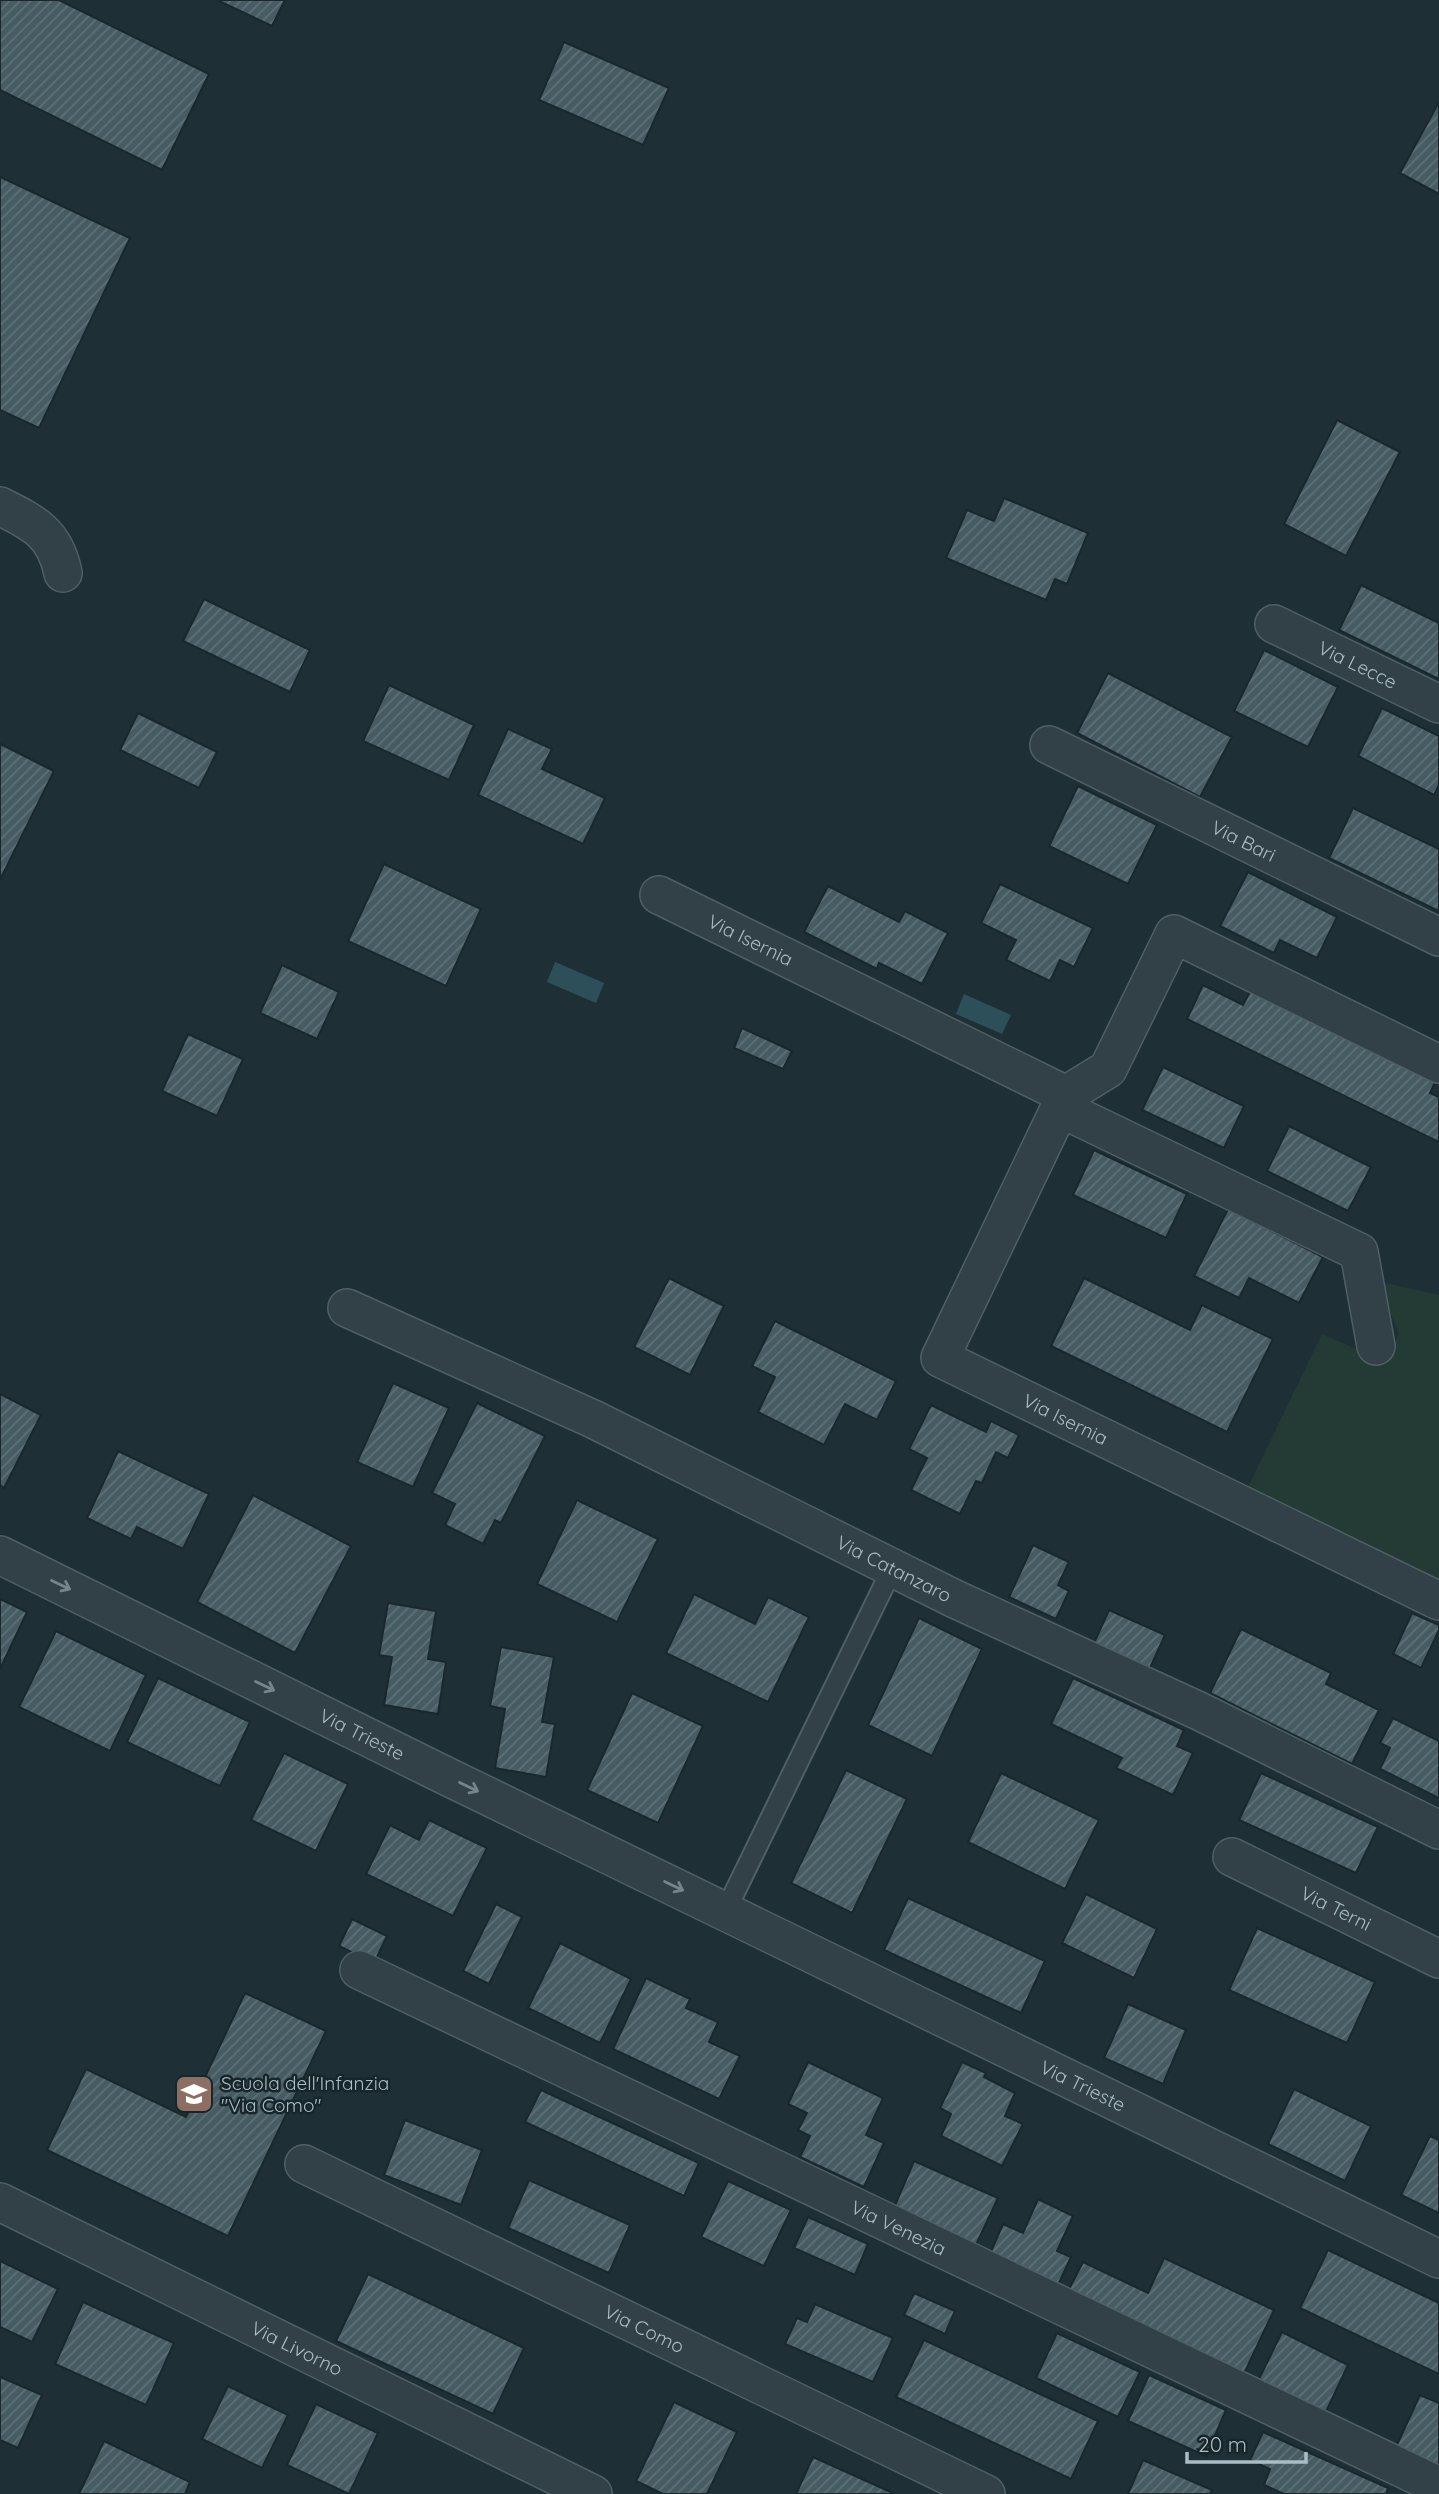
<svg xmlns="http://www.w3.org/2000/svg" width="1439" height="2494" viewBox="0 0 1439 2494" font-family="Quicksand,sans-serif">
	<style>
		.grass { fill: #233b34 }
		.water { fill: #2d4f5a }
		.building { fill: url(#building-hatch); stroke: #19282d; stroke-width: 2 }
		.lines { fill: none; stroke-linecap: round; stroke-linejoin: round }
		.service-casing { stroke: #4f5f65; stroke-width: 23 }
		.minor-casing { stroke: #4f5f65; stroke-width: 40 }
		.service { stroke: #314147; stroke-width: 19 }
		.minor { stroke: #314147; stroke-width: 37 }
		.oneway { stroke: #74858c }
		.labels { text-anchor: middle; stroke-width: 5; stroke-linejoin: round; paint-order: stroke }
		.street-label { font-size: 19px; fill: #abbdc4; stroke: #17262b }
		.poi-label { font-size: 19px; fill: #abbdc4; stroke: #17262b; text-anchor: start }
	</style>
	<defs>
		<pattern id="building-hatch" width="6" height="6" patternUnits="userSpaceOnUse" patternTransform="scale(1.75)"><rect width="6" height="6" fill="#465b62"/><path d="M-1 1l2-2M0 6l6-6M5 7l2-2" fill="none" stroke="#5e7177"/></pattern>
	</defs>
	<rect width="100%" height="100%" fill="#1e3036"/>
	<polygon class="grass" points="1376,1281 1439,1295 1439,1579 1248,1487 1322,1334 1386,1362 1399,1333"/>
	<g class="water">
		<polygon points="555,962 604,983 596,1003 547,982"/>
		<polygon points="964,994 1011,1015 1002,1034 956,1014"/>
	</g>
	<g class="building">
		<polygon points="0,0 59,0 209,74 162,170 0,90"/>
		<polygon points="217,0 285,0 272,26"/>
		<polygon points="564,42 669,88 643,145 539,100"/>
		<polygon points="1439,102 1439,194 1400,173"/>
		<polygon points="0,177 130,238 39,428 0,410"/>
		<polygon points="1337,420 1400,452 1346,556 1284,524"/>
		<polygon points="1004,498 1088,533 1067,584 1055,579 1046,600 946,558 967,510 994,521"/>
		<polygon points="1361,585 1439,623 1439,679 1339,630"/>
		<polygon points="204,599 310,650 290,692 183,641"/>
		<polygon points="1264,650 1338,687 1308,747 1234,711"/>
		<polygon points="1108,673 1232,737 1200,797 1077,733"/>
		<polygon points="389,685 474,725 449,780 363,741"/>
		<polygon points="1382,708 1439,736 1439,785 1434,795 1358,756"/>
		<polygon points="138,713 217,752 199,788 120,750"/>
		<polygon points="508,729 552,749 542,769 605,798 583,844 478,795"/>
		<polygon points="0,744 54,771 0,880"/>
		<polygon points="1078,786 1157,825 1128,884 1049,846"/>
		<polygon points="1353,808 1439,849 1439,911 1329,858"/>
		<polygon points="384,864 481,909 446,986 348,941"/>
		<polygon points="1248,872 1337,917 1317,958 1280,940 1274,953 1220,926"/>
		<polygon points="1000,884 1093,928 1074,967 1060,960 1050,981 1006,960 1016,940 981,923"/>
		<polygon points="828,886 899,922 905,911 948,933 922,984 879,963 877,969 804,932"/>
		<polygon points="282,965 339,992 317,1039 260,1013"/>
		<polygon points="1203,985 1243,1005 1251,990 1436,1080 1430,1093 1439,1097 1439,1142 1187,1019"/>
		<polygon points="742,1028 792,1051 783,1069 734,1048"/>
		<polygon points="188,1034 243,1059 217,1116 162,1091"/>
		<polygon points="1163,1067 1244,1106 1224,1148 1142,1110"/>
		<polygon points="1289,1126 1371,1167 1348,1211 1267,1171"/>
		<polygon points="1094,1150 1187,1194 1166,1238 1073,1195"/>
		<polygon points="1228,1209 1323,1257 1299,1303 1249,1278 1239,1298 1194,1276"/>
		<polygon points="669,1278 724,1306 690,1375 634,1347"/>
		<polygon points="1084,1278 1190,1330 1202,1305 1273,1339 1227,1432 1051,1346"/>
		<polygon points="775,1321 896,1381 877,1420 845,1404 824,1445 758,1412 775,1377 752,1366"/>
		<polygon points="393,1383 449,1408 413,1487 357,1462"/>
		<polygon points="0,1394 41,1415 4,1488 0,1485"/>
		<polygon points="477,1403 545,1436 501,1523 495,1520 483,1544 445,1525 455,1504 432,1493"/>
		<polygon points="931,1405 986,1432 991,1421 1019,1435 1008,1458 996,1452 982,1483 976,1481 960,1514 911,1490 927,1458 909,1449"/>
		<polygon points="118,1451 209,1494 183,1549 137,1527 131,1539 87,1518"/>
		<polygon points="253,1495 351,1546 295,1653 197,1602"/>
		<polygon points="577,1500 658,1539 617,1622 537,1584"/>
		<polygon points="1033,1545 1069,1562 1058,1585 1069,1591 1056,1619 1009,1597"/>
		<polygon points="694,1594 755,1624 768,1597 809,1617 768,1702 666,1653"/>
		<polygon points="0,1599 27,1612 0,1669"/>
		<polygon points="388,1603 436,1611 428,1659 446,1662 438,1714 384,1705 392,1657 379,1655"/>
		<polygon points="1109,1610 1165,1635 1150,1668 1094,1643"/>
		<polygon points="1412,1613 1439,1625 1439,1630 1421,1668 1393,1654"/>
		<polygon points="919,1618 982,1649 932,1756 868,1725"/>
		<polygon points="1241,1629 1331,1673 1326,1684 1379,1710 1352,1764 1210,1693"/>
		<polygon points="56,1631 146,1675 110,1751 19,1707"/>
		<polygon points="501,1647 554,1657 542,1722 555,1724 546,1777 495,1768 505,1709 490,1706"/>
		<polygon points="158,1678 250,1722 220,1786 127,1742"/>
		<polygon points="1073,1678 1184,1730 1177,1746 1193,1753 1173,1795 1116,1768 1122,1758 1051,1724"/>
		<polygon points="632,1693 703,1726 658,1823 587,1790"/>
		<polygon points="1393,1718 1439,1741 1439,1798 1380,1769 1390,1748 1380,1743"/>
		<polygon points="284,1753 348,1784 316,1851 251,1820"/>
		<polygon points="846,1770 907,1799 852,1913 791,1883"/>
		<polygon points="1001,1773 1099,1820 1065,1889 968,1842"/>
		<polygon points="1261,1773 1378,1827 1356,1873 1239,1820"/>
		<polygon points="429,1820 487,1848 453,1916 366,1874 390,1825 419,1840"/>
		<polygon points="1086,1894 1157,1929 1134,1978 1062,1943"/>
		<polygon points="908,1898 1045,1961 1021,2013 884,1950"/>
		<polygon points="496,1904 522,1917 489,1984 463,1971"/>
		<polygon points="352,1919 387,1936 374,1963 339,1946"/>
		<polygon points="1257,1928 1375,1982 1347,2043 1229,1990"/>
		<polygon points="560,1943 631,1979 600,2043 528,2008"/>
		<polygon points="646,1978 690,1999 686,2008 718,2022 709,2042 740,2056 719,2099 613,2049"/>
		<polygon points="245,1993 326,2031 228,2236 47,2150 86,2069 186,2117"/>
		<polygon points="1128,2004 1186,2030 1163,2084 1104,2058"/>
		<polygon points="808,2062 883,2098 866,2135 884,2143 864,2187 800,2157 810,2136 798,2130 807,2113 788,2104"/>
		<polygon points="962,2062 986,2073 984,2077 1015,2093 1005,2116 1023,2124 1002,2166 941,2136 951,2114 940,2108"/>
		<polygon points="1294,2089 1371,2126 1345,2181 1268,2144"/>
		<polygon points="541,2090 699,2163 684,2196 525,2122"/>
		<polygon points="405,2120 482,2150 461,2205 384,2175"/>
		<polygon points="1430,2136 1439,2140 1439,2213 1401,2195"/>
		<polygon points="914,2161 998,2198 975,2247 893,2210"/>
		<polygon points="529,2180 630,2225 609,2273 508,2228"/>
		<polygon points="728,2181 791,2210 764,2266 701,2237"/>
		<polygon points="1038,2199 1073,2216 1057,2251 1071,2257 1057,2287 989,2256 1003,2224 1023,2233"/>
		<polygon points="808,2217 868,2244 855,2275 794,2248"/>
		<polygon points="1328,2250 1439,2303 1439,2374 1300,2308"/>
		<polygon points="1164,2258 1274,2310 1242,2378 1066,2295 1083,2262 1148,2293"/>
		<polygon points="0,2261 58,2289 32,2342 0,2327"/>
		<polygon points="368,2274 524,2348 493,2414 336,2341"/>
		<polygon points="914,2293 955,2311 945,2334 904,2315"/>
		<polygon points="83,2302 174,2343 146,2405 55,2364"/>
		<polygon points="815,2304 893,2338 873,2382 785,2344 797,2318 807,2322"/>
		<polygon points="1282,2332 1348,2365 1324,2416 1257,2383"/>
		<polygon points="1057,2333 1140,2372 1118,2417 1036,2378"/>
		<polygon points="924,2340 1098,2421 1071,2479 896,2397"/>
		<polygon points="1149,2375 1226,2410 1206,2456 1128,2421"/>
		<polygon points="0,2377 42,2395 18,2448 0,2440"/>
		<polygon points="228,2386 288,2415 262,2468 202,2439"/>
		<polygon points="1420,2395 1439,2403 1439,2469 1395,2449"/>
		<polygon points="674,2402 737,2432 707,2494 663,2494 636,2481"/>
		<polygon points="316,2404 378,2433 349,2494 287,2465"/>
		<polygon points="1263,2432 1388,2488 1386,2494 1284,2494 1264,2485 1270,2469 1250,2460"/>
		<polygon points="104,2441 190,2482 185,2494 79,2494"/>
		<polygon points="813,2457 895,2494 796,2494"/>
		<polygon points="1143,2460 1212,2490 1210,2494 1128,2494"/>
	</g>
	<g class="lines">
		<defs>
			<polyline id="service" points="725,1912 893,1567"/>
			<g id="minor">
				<path d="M0 506C34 523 55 533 63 573"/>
				<path id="s1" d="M1274 624 1439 704"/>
				<path id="s2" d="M1049 745 1439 937"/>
				<path id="s3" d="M659 895 1066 1095"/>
				<path id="s4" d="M1439 1064 1174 934 1108 1069 1066 1095 940 1358 1439 1601"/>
				<polyline points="1060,1108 1359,1252 1376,1346"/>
				<path id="s5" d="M347 1308 593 1419 955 1599 1199 1711 1439 1830"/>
				<path id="s6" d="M0 1555 438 1772 1439 2259"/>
				<path id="s7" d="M1232 1857 1439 1959"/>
				<path id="s8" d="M359 1970 1439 2486"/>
				<path id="s9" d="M304 2164 986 2494"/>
				<path id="s10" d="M0 2202 593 2494"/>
			</g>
		</defs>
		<use href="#service" class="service-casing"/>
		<use href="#minor" class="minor-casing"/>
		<use href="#service" class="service"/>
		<use href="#minor" class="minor"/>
	</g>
	<defs><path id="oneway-shaft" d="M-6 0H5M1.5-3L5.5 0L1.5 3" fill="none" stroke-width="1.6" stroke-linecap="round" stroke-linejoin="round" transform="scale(1.75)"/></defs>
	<g class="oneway">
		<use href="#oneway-shaft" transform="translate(61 1585) rotate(26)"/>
		<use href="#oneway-shaft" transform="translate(265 1686) rotate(26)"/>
		<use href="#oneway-shaft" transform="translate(469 1787) rotate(26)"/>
		<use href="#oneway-shaft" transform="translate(674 1886) rotate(26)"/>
	</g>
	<defs>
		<symbol id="school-square" viewBox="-11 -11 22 22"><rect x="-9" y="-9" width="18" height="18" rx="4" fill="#8d6e63" stroke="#17262b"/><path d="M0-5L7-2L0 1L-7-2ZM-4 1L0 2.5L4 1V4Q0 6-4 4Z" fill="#fff"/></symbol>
	</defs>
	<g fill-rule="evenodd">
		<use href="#school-square" x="172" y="2072" width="44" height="44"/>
	</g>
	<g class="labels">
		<g class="street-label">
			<text dy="7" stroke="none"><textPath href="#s1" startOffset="93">Via Lecce</textPath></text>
			<text dy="7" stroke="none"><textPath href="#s2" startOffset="217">Via Bari</textPath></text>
			<text dy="7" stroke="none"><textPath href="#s3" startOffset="102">Via Isernia</textPath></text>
			<text dy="7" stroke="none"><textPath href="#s4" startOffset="926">Via Isernia</textPath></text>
			<text dy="7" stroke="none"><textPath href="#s5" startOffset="606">Via Catanzaro</textPath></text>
			<text dy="7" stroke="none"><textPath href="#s6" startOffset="404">Via Trieste</textPath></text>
			<text dy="7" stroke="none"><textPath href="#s7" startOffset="116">Via Terni</textPath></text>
			<text dy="7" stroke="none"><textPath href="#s6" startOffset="1206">Via Trieste</textPath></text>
			<text dy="7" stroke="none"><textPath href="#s8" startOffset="598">Via Venezia</textPath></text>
			<text dy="7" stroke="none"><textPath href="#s9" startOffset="378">Via Como</textPath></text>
			<text dy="7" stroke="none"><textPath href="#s10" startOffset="331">Via Livorno</textPath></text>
		</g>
		<g class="poi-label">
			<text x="221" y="2090">Scuola dell'Infanzia<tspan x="221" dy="22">"Via Como"</tspan></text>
		</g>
	</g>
	<path d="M1187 2452v10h119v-10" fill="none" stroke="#abbdc4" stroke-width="3.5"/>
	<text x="1198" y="2452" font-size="21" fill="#abbdc4" stroke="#17262b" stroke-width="5" paint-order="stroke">20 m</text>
</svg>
